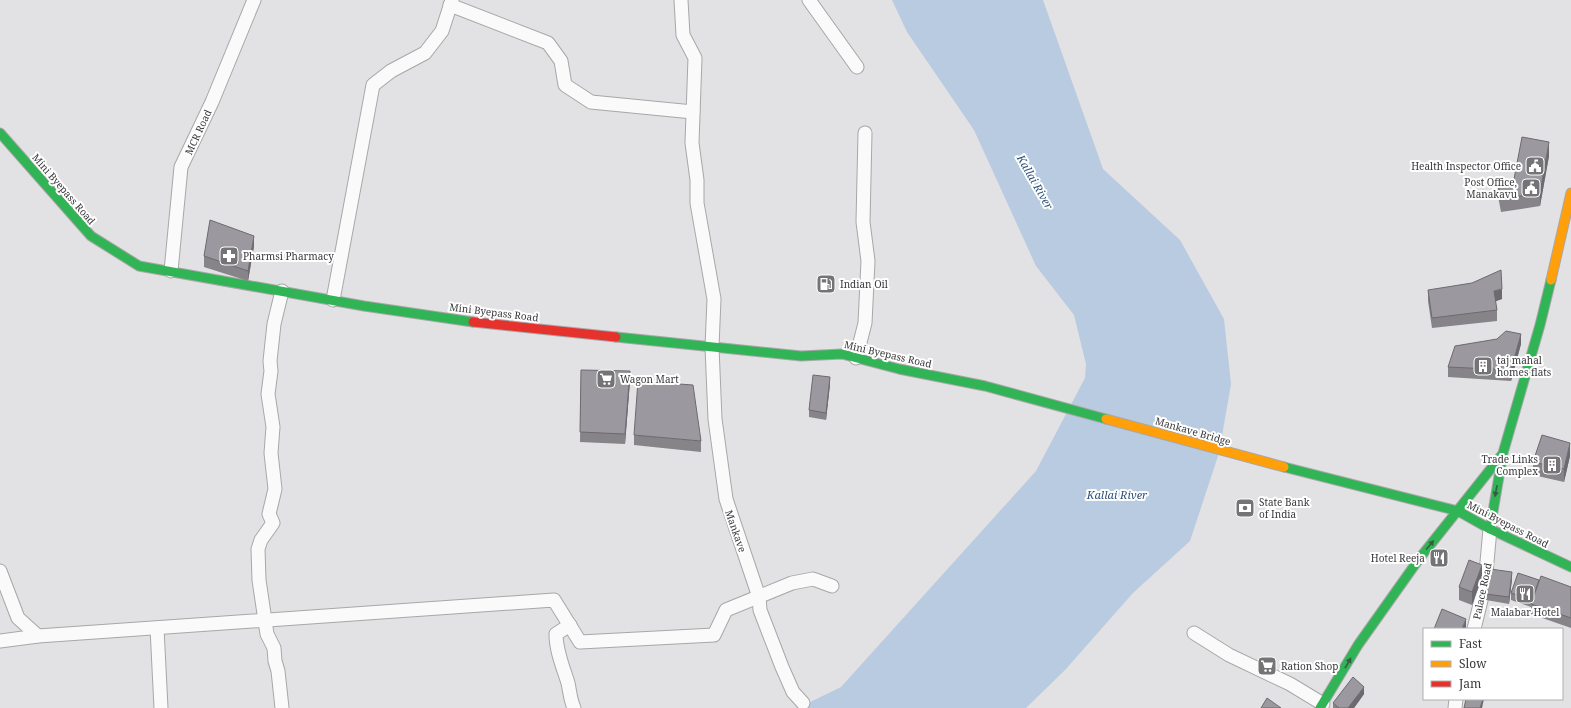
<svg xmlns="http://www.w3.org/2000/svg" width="1571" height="708" viewBox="0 0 1571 708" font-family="'Noto Serif',serif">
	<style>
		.water { fill: #b9cbe0 }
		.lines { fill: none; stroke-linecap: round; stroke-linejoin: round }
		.street-casing { stroke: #a8a7a8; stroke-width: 15 }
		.fast-casing { stroke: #a8a7a8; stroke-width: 11 }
		.slow-casing { stroke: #a8a7a8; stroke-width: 11 }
		.jam-casing { stroke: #a8a7a8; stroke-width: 11 }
		.street { stroke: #fbfafb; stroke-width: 13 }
		.fast { stroke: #30b455; stroke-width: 9 }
		.slow { stroke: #ff9f0a; stroke-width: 9 }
		.jam { stroke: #e5322d; stroke-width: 9 }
		.wall { fill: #868389 }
		.shaded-wall { fill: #6d6a6f }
		.building { fill: #9c989f; stroke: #6d6a6f }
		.oneway { fill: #365d42 }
		.labels { text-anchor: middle; stroke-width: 4; stroke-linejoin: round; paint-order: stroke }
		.street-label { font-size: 10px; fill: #39383a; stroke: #fff }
		.poi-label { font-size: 10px; fill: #39383a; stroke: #fff; text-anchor: start }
		.water-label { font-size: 11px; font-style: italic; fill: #2c5079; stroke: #fff }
	</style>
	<rect width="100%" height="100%" fill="#e2e1e3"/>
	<polygon class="water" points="892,0 1043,0 1103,169 1180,240 1224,319 1231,384 1219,453 1190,541 1133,593 1065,670 1026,708 798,708 841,687 1036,471 1085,378 1086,364 1074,315 1036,266 974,130 907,32"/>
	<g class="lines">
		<defs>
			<g id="street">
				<polyline points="681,0 683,35 695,58 692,143 697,180 697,203 714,299 712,347 715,419 726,499 759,597 760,610 782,667 793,692 803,703"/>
				<polyline points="809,0 857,67"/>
				<polyline points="450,5 548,43 561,61 565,85 591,102 693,112"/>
				<polyline points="171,271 181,167 212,102 254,0"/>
				<polyline points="282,291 274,324 270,361 271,371 268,394 273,427 271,453 275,489 269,514 273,523 261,540 258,549 259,580 267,634 274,648 275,661 278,671 282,708"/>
				<polyline points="333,300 373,85 391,71 425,53 442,31 452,0"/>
				<polyline points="856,358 865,323 868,261 863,222 865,133"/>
				<polyline points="0,571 18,618 38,636"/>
				<path d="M570 625 556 634C556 651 563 667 568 683 570 692 570 699 574 708"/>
				<polyline points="157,628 161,708"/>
				<polyline points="1474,629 1485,584 1490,529"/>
				<polyline points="1194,633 1229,655 1290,684 1323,704"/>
				<polyline points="0,641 38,636 554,600 580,642 714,635 726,610 792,583 813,579 832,586"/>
				<polyline points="1455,708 1456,699"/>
			</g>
			<g id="fast">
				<polyline points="0,133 91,236 139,266 364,306 473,322"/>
				<polyline points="616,337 801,356 842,354 899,369 985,386 1106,419"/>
				<polyline points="1284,467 1458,511 1490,529 1571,567"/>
				<polyline points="1490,529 1503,453 1540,325 1551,280"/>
				<polyline points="1320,708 1358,645 1419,559 1501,456"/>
			</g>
			<g id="slow">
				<polyline points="1551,280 1571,193"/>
				<polyline points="1106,419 1284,467"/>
			</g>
			<polyline id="jam" points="473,322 616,337"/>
		</defs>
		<use href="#street" class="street-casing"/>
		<use href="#fast" class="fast-casing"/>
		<use href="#slow" class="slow-casing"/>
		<use href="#jam" class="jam-casing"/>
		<use href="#street" class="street"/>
		<use href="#fast" class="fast"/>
		<use href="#slow" class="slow"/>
		<use href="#jam" class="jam"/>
	</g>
	<g class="wall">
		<polygon points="1549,156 1540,206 1501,212 1498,196 1498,183 1514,179"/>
		<polygon points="254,246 248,281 204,267 204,256"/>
		<polygon points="1428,290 1502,299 1495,301 1497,310 1497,321 1432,328 1428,301"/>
		<polygon points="1521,344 1511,381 1448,377 1448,367"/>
		<polygon points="581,370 630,381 625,444 580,442"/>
		<polygon points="830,384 826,420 809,417 809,410"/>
		<polygon points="634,435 701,441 701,452 634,445"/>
		<polygon points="1570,456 1564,482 1533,475 1533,462"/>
		<polygon points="1482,578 1472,605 1459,600 1459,587"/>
		<polygon points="1512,579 1509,604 1486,600 1486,594"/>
		<polygon points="1539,583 1571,587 1571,628 1531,614 1531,607 1511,600 1511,593"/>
		<polygon points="1423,655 1424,655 1424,670 1423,662"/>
		<polygon points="1364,694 1354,708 1333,708 1333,703"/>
	</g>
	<g class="shaded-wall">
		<polygon points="1549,142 1549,156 1540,206 1540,193"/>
		<polygon points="254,236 254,246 248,281 248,271"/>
		<polygon points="1502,289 1502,299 1494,302 1494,291"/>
		<polygon points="1521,334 1521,344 1511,381 1511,370"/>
		<polygon points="630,371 630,381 625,444 625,434"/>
		<polygon points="830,377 830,384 826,420 826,413"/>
		<polygon points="1570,443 1570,456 1564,482 1564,469"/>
		<polygon points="1482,565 1482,578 1472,605 1472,592"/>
		<polygon points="1512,572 1512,579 1509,604 1509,597"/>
		<polygon points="1466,619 1466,629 1462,629"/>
		<polygon points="1364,687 1364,694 1354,708 1348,708"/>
		<polygon points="1483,699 1484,699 1482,708 1480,708"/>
	</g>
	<g class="building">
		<polygon points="1522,137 1549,142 1540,193 1501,199 1498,183 1514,179"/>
		<polygon points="210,220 254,236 248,271 204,256"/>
		<polygon points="1501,270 1502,289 1494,291 1497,310 1432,318 1428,290 1472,283"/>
		<polygon points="1506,331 1521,334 1511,370 1448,367 1455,346 1497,339"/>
		<polygon points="581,370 630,371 625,434 580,432"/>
		<polygon points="813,375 830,377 826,413 809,410"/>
		<polygon points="638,381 693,385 701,441 634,435"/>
		<polygon points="1542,435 1570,443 1564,469 1533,462"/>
		<polygon points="1469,560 1482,565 1472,592 1459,587"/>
		<polygon points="1490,569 1512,572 1509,597 1486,594"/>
		<polygon points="1518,573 1539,580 1532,600 1511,593"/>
		<polygon points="1541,576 1571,587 1571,618 1531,604"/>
		<polygon points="1442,609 1466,619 1462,629 1434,629"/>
		<polygon points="1353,677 1364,687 1348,708 1339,708 1333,703"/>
		<polygon points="1267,698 1281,708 1261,708"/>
		<polygon points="1466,699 1483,699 1480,708 1464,708"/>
	</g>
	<defs><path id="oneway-solid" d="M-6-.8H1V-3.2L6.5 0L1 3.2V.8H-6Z"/></defs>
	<g class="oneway">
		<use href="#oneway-solid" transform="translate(1496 491) rotate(101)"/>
		<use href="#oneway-solid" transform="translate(1430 545) rotate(-50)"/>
		<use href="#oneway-solid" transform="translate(1348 663) rotate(-60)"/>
	</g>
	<defs>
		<symbol id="civic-square" viewBox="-11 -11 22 22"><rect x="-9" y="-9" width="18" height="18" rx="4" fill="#747375" stroke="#fff"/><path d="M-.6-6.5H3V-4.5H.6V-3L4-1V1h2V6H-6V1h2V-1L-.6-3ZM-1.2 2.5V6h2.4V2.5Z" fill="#fff"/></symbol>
		<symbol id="pharmacy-square" viewBox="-11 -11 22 22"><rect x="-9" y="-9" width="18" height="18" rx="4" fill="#747375" stroke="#fff"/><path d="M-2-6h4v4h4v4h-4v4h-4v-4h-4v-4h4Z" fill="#fff"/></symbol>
		<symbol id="fuel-square" viewBox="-11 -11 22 22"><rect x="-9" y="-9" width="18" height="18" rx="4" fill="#747375" stroke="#fff"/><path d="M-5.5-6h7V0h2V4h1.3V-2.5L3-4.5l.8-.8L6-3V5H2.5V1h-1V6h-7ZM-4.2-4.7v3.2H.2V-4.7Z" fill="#fff"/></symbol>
		<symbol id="building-square" viewBox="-11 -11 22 22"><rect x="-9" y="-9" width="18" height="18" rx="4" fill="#747375" stroke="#fff"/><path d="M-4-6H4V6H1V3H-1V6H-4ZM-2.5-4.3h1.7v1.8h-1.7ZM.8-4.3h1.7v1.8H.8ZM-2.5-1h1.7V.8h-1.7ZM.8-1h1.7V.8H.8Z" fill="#fff"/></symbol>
		<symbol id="supermarket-square" viewBox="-11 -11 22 22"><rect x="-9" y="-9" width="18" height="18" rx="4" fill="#747375" stroke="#fff"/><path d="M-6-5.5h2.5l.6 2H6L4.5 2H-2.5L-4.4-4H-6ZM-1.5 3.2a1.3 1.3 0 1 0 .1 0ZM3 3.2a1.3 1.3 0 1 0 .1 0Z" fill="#fff"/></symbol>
		<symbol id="bank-square" viewBox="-11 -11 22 22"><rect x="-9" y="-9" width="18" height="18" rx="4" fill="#747375" stroke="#fff"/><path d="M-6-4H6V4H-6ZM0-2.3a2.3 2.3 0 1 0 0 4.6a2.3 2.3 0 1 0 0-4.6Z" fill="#fff"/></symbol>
		<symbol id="restaurant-square" viewBox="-11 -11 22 22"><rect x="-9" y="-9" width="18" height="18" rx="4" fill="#747375" stroke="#fff"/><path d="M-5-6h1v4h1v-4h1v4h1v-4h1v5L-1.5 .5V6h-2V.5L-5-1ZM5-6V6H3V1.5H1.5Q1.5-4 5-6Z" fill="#fff"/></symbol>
	</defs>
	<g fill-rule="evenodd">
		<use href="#civic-square" x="1524" y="155" width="22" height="22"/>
		<use href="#civic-square" x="1520" y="177" width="22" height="22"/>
		<use href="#pharmacy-square" x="218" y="245" width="22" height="22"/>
		<use href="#fuel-square" x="815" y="273" width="22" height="22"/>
		<use href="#building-square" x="1472" y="355" width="22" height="22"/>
		<use href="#supermarket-square" x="595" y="368" width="22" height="22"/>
		<use href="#building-square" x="1541" y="454" width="22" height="22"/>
		<use href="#bank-square" x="1234" y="497" width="22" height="22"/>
		<use href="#restaurant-square" x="1428" y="547" width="22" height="22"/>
		<use href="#restaurant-square" x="1514" y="583" width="22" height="22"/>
		<use href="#supermarket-square" x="1256" y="655" width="22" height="22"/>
	</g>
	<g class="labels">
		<g class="street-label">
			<text transform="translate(198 132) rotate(-65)" y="4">MCR Road</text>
			<text transform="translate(64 189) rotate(49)" y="4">Mini Byepass Road</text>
			<text transform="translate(494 312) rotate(7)" y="4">Mini Byepass Road</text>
			<text transform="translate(888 354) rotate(13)" y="4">Mini Byepass Road</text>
			<text transform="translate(1193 431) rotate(16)" y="4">Mankave Bridge</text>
			<text transform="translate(1508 524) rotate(27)" y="4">Mini Byepass Road</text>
			<text transform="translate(736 531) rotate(71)" y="4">Mankave</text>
			<text transform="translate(1482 591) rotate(-78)" y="4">Palace Road</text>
		</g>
		<g class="poi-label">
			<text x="1521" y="170" text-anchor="end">Health Inspector Office</text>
			<text x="1517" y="186" text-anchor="end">Post Office,<tspan x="1517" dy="12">Manakavu</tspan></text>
			<text x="243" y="260">Pharmsi Pharmacy</text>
			<text x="840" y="288">Indian Oil</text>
			<text x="1497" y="364">taj mahal<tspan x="1497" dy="12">homes flats</tspan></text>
			<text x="620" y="383">Wagon Mart</text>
			<text x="1538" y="463" text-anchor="end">Trade Links<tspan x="1538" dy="12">Complex</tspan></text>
			<text x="1259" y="506">State Bank<tspan x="1259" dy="12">of India</tspan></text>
			<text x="1425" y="562" text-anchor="end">Hotel Reeja</text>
			<text x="1525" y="616" text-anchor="middle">Malabar Hotel</text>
			<text x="1281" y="670">Ration Shop</text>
		</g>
		<g class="water-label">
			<text transform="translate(1035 182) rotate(60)" y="4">Kallai River</text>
			<text x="1117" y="499">Kallai River</text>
		</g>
	</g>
	<rect x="1423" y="628" width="140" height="72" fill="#ffffff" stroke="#b0afb0"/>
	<rect x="1431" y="641" width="20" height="6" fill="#30b455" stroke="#b0afb0"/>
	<text x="1459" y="648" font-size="12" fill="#39383a">Fast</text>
	<rect x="1431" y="661" width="20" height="6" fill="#ff9f0a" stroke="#b0afb0"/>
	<text x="1459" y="668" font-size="12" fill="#39383a">Slow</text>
	<rect x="1431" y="681" width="20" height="6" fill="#e5322d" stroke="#b0afb0"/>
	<text x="1459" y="688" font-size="12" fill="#39383a">Jam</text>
</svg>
